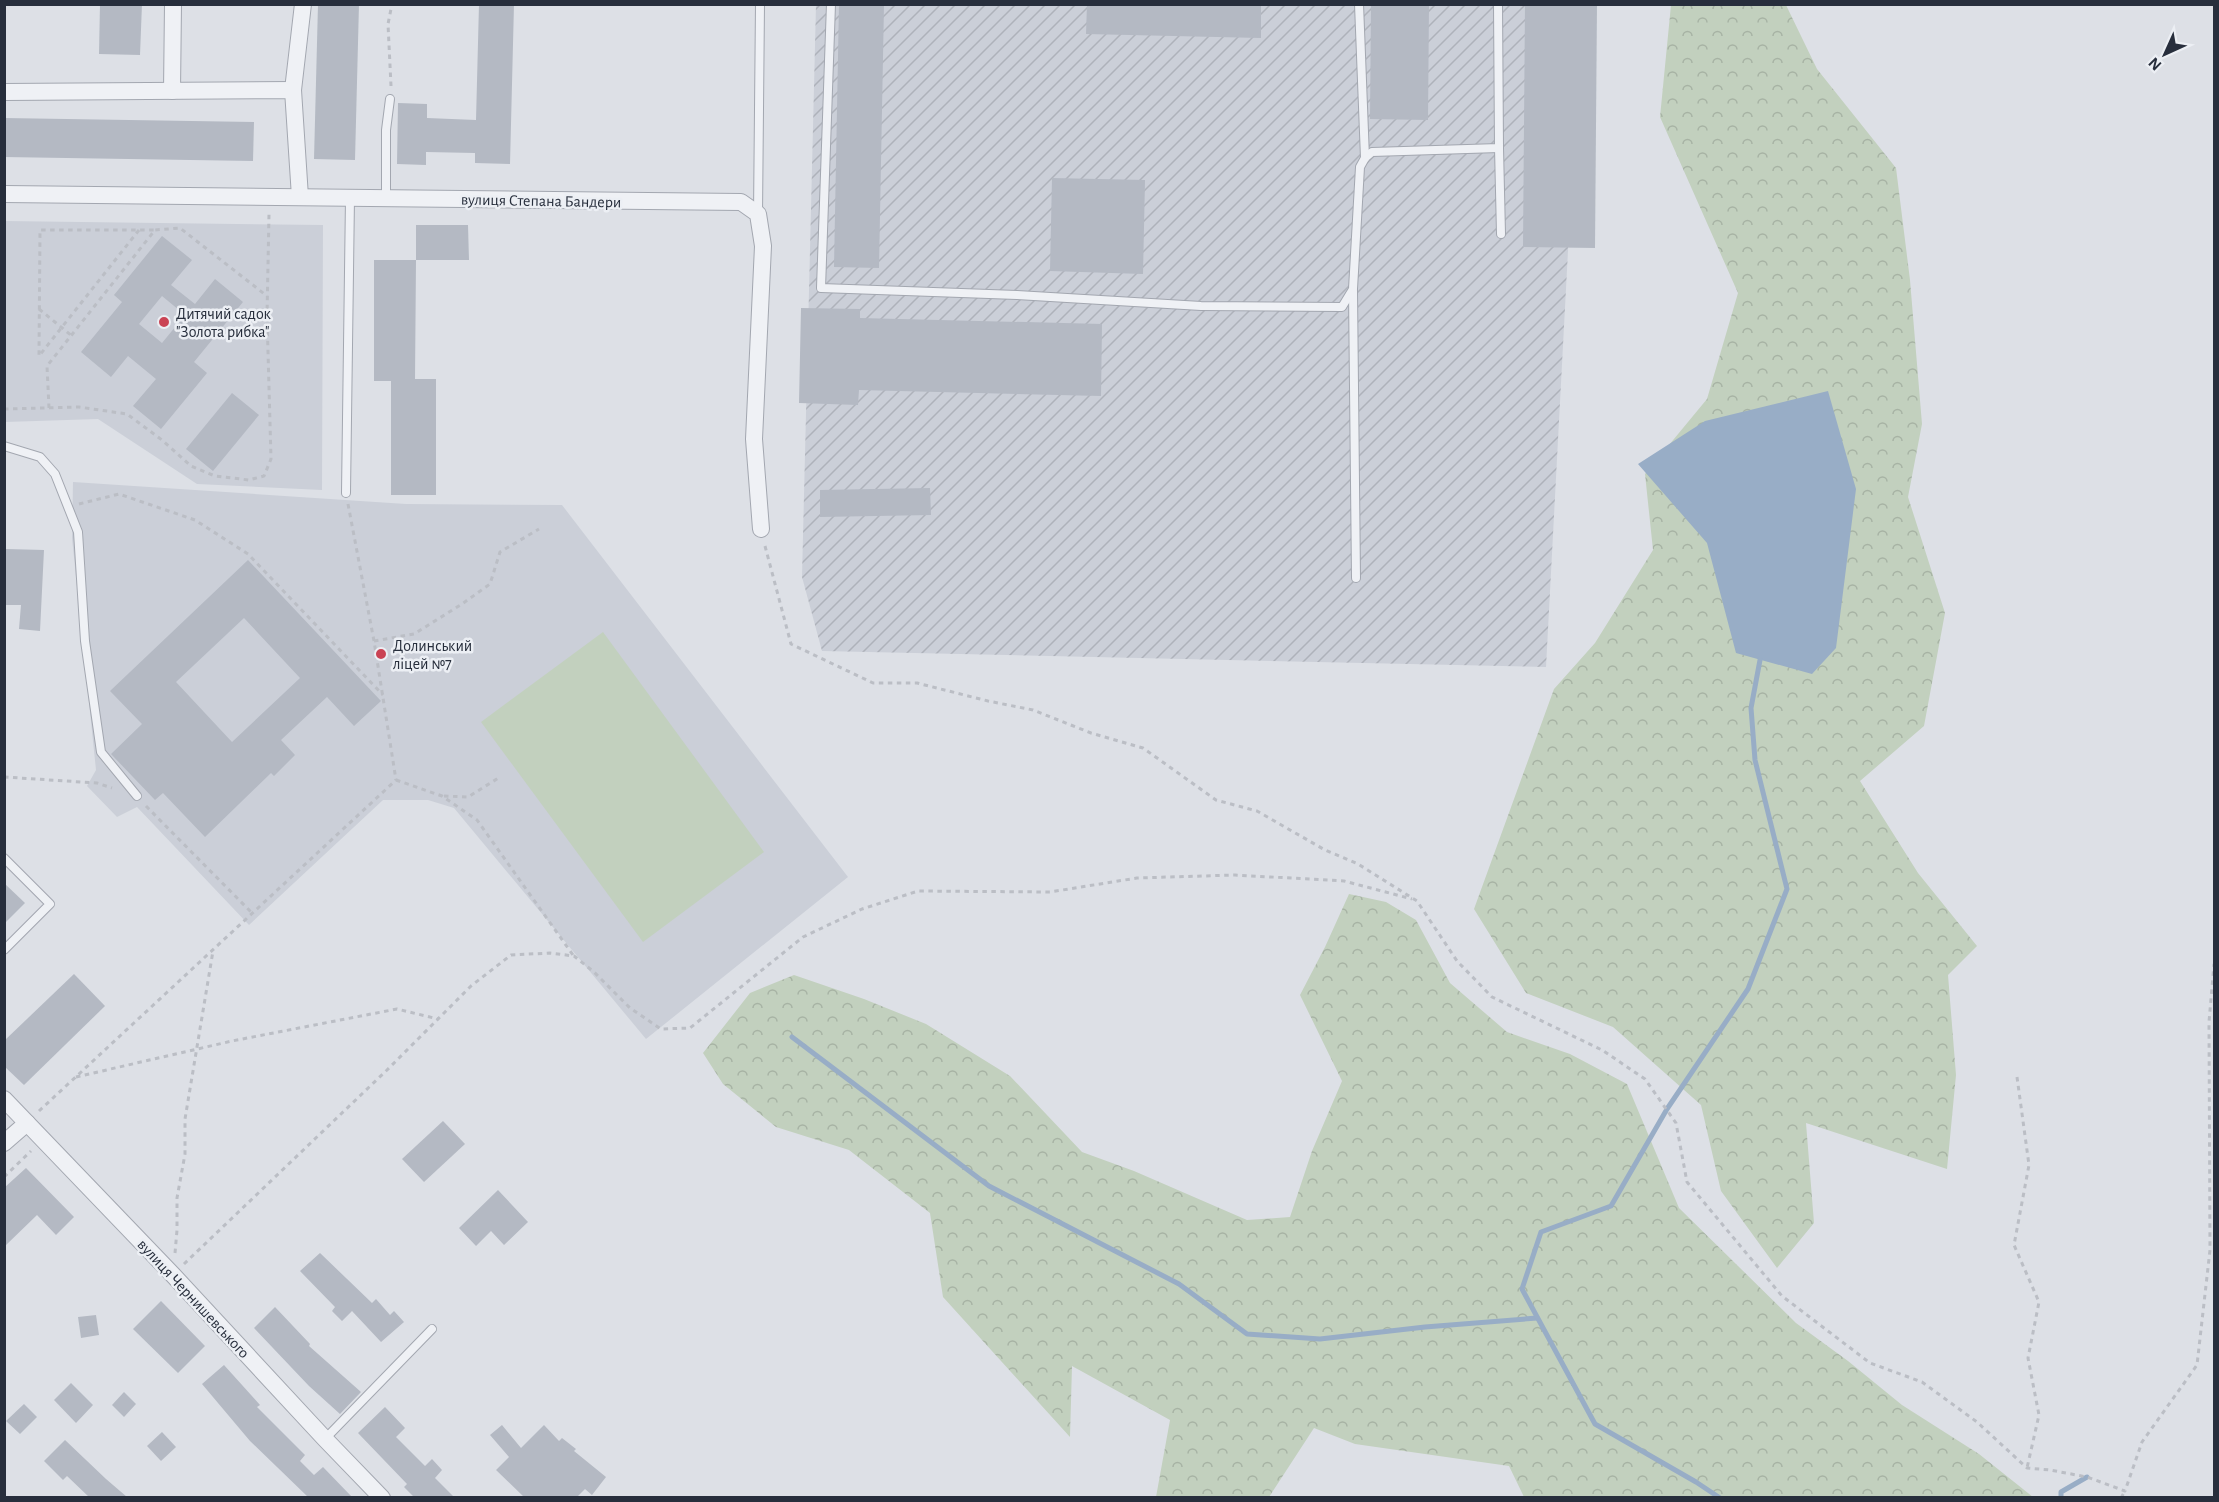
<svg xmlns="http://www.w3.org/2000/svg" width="2219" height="1502" viewBox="0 0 2219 1502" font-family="'Alegreya Sans',sans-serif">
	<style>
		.built { fill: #cbcfd8 }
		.industrial { fill: url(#industrial-furrows) }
		.forest { fill: url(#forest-crowns) }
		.garden { fill: #c2d0be }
		.water { fill: #98adc6 }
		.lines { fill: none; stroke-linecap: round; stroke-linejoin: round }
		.stream { stroke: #98adc6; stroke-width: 5 }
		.building { fill: #b4b9c3; fill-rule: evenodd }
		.lane-casing { stroke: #a3a7b0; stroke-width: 10 }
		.street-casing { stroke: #a3a7b0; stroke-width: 18 }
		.path { stroke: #bbbec5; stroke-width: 3; stroke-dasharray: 4.5 4.5; stroke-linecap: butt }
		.lane { stroke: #eff1f5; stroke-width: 8 }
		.street { stroke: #eff1f5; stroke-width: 16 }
		.poi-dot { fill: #ca4354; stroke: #eceff4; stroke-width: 2 }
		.labels { text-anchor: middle; stroke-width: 5; stroke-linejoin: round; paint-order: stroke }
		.street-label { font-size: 16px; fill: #272e3c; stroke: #eceff4 }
		.poi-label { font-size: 16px; fill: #272e3c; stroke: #eceff4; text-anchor: start }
	</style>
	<defs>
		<pattern id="industrial-furrows" width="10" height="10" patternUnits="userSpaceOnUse" patternTransform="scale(1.5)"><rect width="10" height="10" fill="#cbcfd8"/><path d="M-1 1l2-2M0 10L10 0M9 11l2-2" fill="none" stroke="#aeb2ba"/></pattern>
		<pattern id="forest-crowns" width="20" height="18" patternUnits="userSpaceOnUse" patternTransform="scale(1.5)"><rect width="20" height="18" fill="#c2d0be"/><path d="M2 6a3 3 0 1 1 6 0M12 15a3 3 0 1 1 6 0" fill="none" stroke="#a7b3a4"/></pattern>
	</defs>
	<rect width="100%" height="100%" fill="#dde0e6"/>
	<g class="built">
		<polygon points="4,221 323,225 322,490 197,484 98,419 5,422"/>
		<polygon points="73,482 406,504 562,505 848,877 646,1039 454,808 428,800 383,800 249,925 137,807 117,817 87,786 96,770 72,538"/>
	</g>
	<polygon class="industrial" points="816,5 1581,5 1546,667 822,651 802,577"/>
	<g class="forest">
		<polygon points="1671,5 1786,5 1817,69 1896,168 1910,280 1922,424 1908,497 1945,613 1924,726 1860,781 1918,873 1977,946 1948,975 1956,1075 1947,1169 1806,1123 1814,1223 1777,1268 1721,1191 1701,1105 1613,1027 1526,993 1474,909 1554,689 1595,643 1653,550 1645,474 1707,399 1738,293 1660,117"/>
		<polygon points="1349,894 1386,902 1416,920 1450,983 1507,1032 1570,1054 1627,1084 1679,1208 1796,1323 1848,1361 1902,1405 1979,1454 2033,1497 1524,1497 1509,1466 1355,1444 1314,1428 1269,1497 1156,1497 1170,1420 1072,1366 1070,1437 943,1297 930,1213 849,1150 776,1127 723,1084 703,1053 750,993 794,975 864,999 926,1024 1010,1076 1082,1152 1134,1171 1247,1220 1290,1217 1312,1151 1342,1081 1300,995 1325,947"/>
	</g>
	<polygon class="garden" points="603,632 764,852 643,942 481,722"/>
	<polygon class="water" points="1828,391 1856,489 1836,648 1812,674 1736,653 1707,543 1638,464 1705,421"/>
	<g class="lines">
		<g class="stream">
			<polyline points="792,1037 989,1186 1179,1284 1247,1334 1320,1339 1425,1327 1537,1318"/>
			<polyline points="1720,1498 1696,1482 1595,1424 1522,1289 1541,1232 1611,1206 1667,1109 1748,989 1787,889 1755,760 1751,708 1760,660"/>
			<polyline points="2061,1498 2061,1492 2087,1477"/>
		</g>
	</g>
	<g class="building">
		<polygon points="100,4 142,4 140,55 99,54"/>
		<polygon points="318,4 359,4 355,160 314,159"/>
		<polygon points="479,4 514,4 510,164 475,163 475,153 426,152 426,165 397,164 398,103 427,104 427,118 476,120"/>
		<polygon points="839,4 884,4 879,268 834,267"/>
		<polygon points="1087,4 1261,4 1261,38 1086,34"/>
		<polygon points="1371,4 1429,4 1428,120 1370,119"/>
		<polygon points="1525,4 1597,4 1595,248 1523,247"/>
		<polygon points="4,118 254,122 253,161 4,157"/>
		<polygon points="1052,178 1145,180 1143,274 1050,271"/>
		<polygon points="416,225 468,225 469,260 416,260"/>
		<path d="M162 236 192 260 171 285 195 304 215 279 243 302 194 362 207 373 161 429 133 406 156 379 128 356 111 377 81 352 122 302 114 295ZM162 296 185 315 162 343 139 324Z"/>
		<polygon points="374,260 416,260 415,379 436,379 436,495 391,495 391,381 374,381"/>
		<polygon points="801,308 860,309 860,318 1102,324 1101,396 859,390 858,405 799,403"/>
		<polygon points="232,393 259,415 213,471 186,449"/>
		<polygon points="930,488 931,515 820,517 820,490"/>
		<polygon points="6,549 44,550 40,631 19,629 21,605 4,605"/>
		<path d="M248 560 381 701 354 726 327 697 281 740 295 755 274 776 271 773 205 837 163 793 155 800 111 754 142 724 110 691ZM244 618 300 678 232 742 176 682Z"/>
		<polygon points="4,883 25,903 4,924"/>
		<polygon points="74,974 105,1006 24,1085 4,1066 4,1041"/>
		<polygon points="443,1121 465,1144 424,1182 402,1159"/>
		<polygon points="26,1168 74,1217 56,1235 37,1215 4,1247 4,1188"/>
		<polygon points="498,1190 528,1222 504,1245 491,1231 476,1246 459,1228"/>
		<polygon points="320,1253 372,1303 376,1299 390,1315 394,1311 404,1322 381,1342 352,1311 342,1321 332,1311 335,1307 300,1271"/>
		<polygon points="161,1301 205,1346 178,1373 133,1329"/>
		<polygon points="275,1307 310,1344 309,1346 361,1392 340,1414 309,1386 254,1328"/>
		<polygon points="96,1315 99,1335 81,1338 78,1317"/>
		<polygon points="224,1365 260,1405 257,1407 305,1455 300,1461 314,1475 323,1467 352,1497 308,1497 250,1441 202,1384"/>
		<polygon points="71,1383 93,1405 76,1423 54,1400"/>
		<polygon points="124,1392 136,1404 124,1417 112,1405"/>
		<polygon points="24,1404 37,1417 20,1434 6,1421"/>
		<polygon points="385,1407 405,1428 396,1437 425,1466 432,1459 442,1470 435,1478 454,1497 414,1497 404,1487 407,1484 358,1433"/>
		<polygon points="502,1425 521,1448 544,1425 559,1441 562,1438 576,1449 574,1451 606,1477 592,1495 585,1489 577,1497 524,1497 496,1470 509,1457 490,1435"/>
		<polygon points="162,1432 176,1447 161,1461 147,1446"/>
		<polygon points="65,1440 106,1479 127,1497 89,1497 67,1476 63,1480 44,1461"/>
	</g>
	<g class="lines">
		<defs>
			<g id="lane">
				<polyline points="831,4 821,288 1017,295 1201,306 1342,307 1353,289 1360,167 1365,158 1372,152 1499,148 1498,4"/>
				<polyline points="1359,4 1365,158"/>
				<polyline points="1499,148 1501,234"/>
				<polyline points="386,198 386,130 390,99"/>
				<polyline points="758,214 760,4"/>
				<polyline points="1353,291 1356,578"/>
				<polyline points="4,446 40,457 55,474 78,532 85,641 101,752 137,796"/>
				<polyline points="346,493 350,198"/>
				<polyline points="4,858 50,904 4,950"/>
				<polyline points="325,1439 432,1329"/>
			</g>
			<g id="street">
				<polyline points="293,90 303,4"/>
				<polyline points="172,91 173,4"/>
				<polyline points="4,92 293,90 300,197"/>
				<polyline points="4,194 741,202 758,214 763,246 754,439 761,529"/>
				<polyline points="4,1099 173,1275 325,1439 382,1498"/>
				<polyline points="4,1143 27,1123"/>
			</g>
		</defs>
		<use href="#lane" class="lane-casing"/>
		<use href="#street" class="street-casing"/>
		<g class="path">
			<polyline points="391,86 388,24 392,4"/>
			<polyline points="139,230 39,356 40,230 155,230"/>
			<polyline points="39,309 72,336"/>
			<polyline points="49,408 47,366 155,230 180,228 267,296"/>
			<polyline points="4,409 79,407 127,414 162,440 191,466 215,476 249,480 264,476 271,459 267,316 269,214"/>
			<polyline points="79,504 119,494 195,520 248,554 383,695"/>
			<polyline points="348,504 374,641 396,780"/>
			<polyline points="765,546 791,644 873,683 917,683 988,701 1033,710 1091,733 1143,748 1216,800 1257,811 1325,850 1358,864 1417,901 1457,961 1492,997 1602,1050 1645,1079 1676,1123 1687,1182 1782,1296 1870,1363 1922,1382 1977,1422 2027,1468 2050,1470 2087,1477 2125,1491 2142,1442 2197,1365 2210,1250 2209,1022 2214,964"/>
			<polyline points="374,641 414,634 462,604 490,584 500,552 539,529"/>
			<polyline points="4,777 97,783 112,788"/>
			<polyline points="396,780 442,796 477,820 573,955"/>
			<polyline points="444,796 468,797 500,777"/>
			<polyline points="146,806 252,913"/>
			<polyline points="76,1077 232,1041 397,1009 438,1019"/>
			<polyline points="2017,1077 2029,1165 2014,1245 2039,1302 2028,1358 2039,1415 2027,1468"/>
			<polyline points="39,1111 396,780"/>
			<polyline points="4,1177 31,1151"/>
			<polyline points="175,1253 177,1230 177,1198 185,1154 185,1119 213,951"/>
			<polyline points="184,1264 387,1070 471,986 511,955 550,953 574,956 594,972 630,1008 661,1029 690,1028 803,937 862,909 918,891 1050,892 1137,878 1235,875 1344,881 1412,899"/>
			<polyline points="2121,1498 2125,1491"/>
		</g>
		<use href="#lane" class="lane"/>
		<use href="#street" class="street"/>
	</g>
	<g class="poi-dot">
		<circle cx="164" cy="322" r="6"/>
		<circle cx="381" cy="654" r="6"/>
	</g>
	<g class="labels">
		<g class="street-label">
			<text transform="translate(541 200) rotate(1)" y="6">вулиця Степана Бандери</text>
			<text transform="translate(194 1298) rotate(47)" y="6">вулиця Чернишевського</text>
		</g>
		<g class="poi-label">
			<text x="176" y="319">Дитячий садок<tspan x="176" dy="18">"Золота рибка"</tspan></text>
			<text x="393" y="651">Долинський<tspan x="393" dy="18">ліцей №7</tspan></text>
		</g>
	</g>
	<rect width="2219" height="1502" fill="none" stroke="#272e3c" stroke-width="12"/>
	<g transform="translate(2165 54) rotate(225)" stroke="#eceff4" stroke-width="4.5" paint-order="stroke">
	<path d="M0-4.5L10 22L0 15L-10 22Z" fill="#272e3c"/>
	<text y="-9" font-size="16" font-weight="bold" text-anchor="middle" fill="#272e3c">N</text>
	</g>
</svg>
